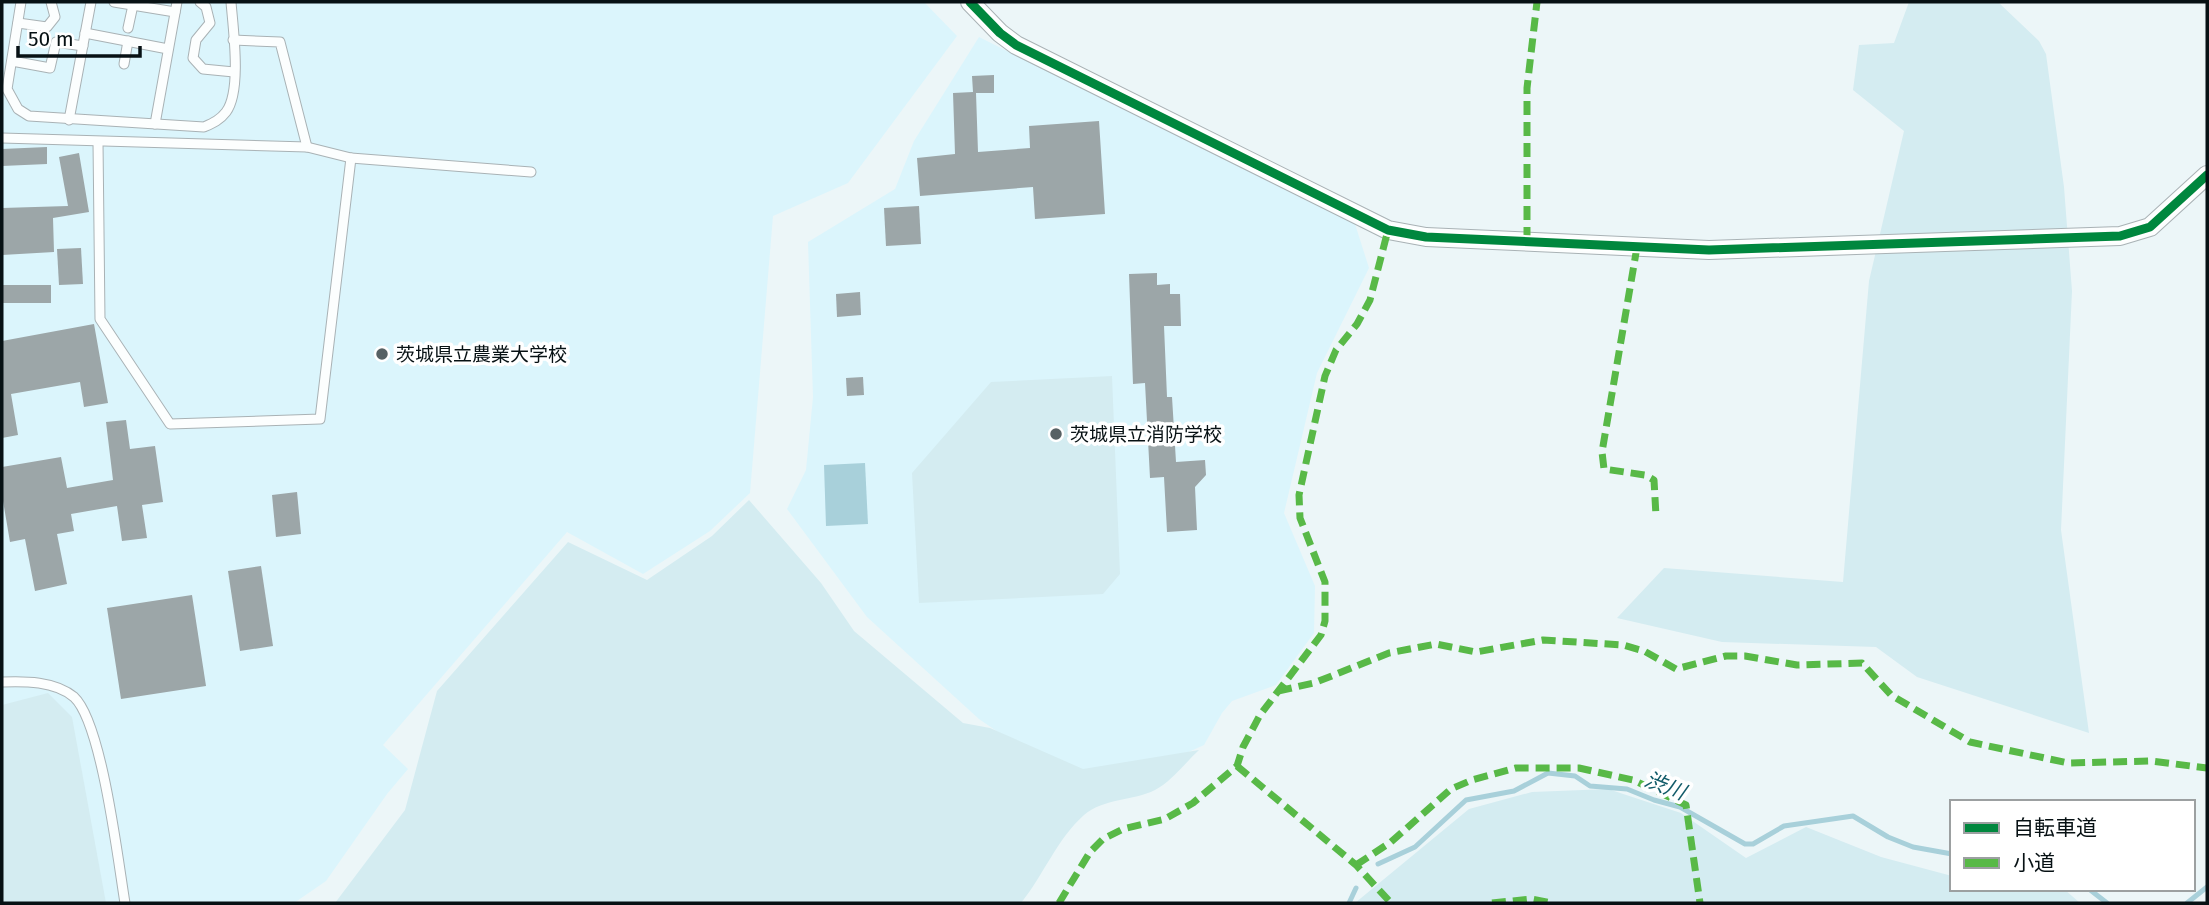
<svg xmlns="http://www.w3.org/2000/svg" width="2209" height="905" viewBox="0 0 2209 905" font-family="'Fira Sans','Noto Sans JP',sans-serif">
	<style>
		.built { fill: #dbf5fc }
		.green { fill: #d4ecf1 }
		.water { fill: #a8d0da }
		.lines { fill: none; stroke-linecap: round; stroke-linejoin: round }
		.stream { stroke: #a8d0da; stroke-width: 5 }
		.building { fill: #9ca6a8 }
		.lane-casing { stroke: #a9b2b5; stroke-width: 11 }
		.street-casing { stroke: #a9b2b5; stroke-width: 20 }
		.lane { stroke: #fcfefe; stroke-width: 9 }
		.street { stroke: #fcfefe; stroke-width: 18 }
		.quiet { stroke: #58b947; stroke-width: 7; stroke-dasharray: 14 7; stroke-linecap: butt }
		.cycleway-casing { stroke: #fff; stroke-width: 13 }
		.cycleway { stroke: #00873e; stroke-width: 9 }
		.poi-dot { fill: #576164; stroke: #fff; stroke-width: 2.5 }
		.labels { text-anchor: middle; stroke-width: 7; stroke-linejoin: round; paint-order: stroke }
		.poi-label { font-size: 19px; fill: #071114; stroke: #fff; text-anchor: start }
		.water-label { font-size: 21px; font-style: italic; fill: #135c6a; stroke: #fff }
	</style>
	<rect width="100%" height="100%" fill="#ecf6f8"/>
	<g class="built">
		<polygon points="2,2 924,2 957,36 848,183 773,216 750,493 710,531 643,574 567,532 383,745 408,769 387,794 326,881 294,903 2,903"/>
		<polygon points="979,37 1355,224 1369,268 1317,373 1284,513 1315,586 1314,633 1276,685 1232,701 1222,713 1204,745 1091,796 979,719 867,617 787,509 806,470 813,397 808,242 895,189 914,141"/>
	</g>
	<g class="green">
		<polygon points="1909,2 1998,2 2039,41 2046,54 2064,187 2072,291 2061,530 2089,733 1917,677 1876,647 1722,642 1617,618 1664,568 1843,582 1869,281 1904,131 1853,90 1859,45 1894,43"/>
		<polygon points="1112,376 1120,574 1103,594 919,603 912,473 991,382"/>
		<path d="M749 500 821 583 854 631 963 723 990 728 1083 769 1199 750C1186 762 1171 782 1155 790 1133 801 1104 798 1084 815 1057 839 1043 876 1021 903H335L405 810 437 691 568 542 647 580 712 536Z"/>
		<polygon points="48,693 72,717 106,903 2,903 2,705"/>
		<polygon points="1608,789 1681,813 1746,858 1806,827 1881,857 1952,876 1952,889 2064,889 2080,903 1355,903 1469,809 1532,792"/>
	</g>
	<polygon class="water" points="865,463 868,524 826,526 824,465"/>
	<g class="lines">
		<g class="stream">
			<polyline points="1378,864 1415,847 1466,800 1514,791 1548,773 1575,776 1590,786 1627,789 1654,800 1680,807 1745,844 1753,844 1784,826 1853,816 1888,837 1913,847 1952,854"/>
			<polyline points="2089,889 2107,903"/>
			<polyline points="1349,903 1356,888"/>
			<polyline points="2187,903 2207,887"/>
		</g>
	</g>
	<g class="building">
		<polygon points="994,75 994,93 976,93 978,152 1030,148 1029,126 1099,121 1105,214 1035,219 1033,187 920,196 917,158 955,154 953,93 973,92 972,76"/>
		<polygon points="47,147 47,164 2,166 2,149"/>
		<polygon points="79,153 89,212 53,218 54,252 2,255 2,208 68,206 59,157"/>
		<polygon points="919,206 921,244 886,246 884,208"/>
		<polygon points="81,248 83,284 59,285 57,249"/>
		<polygon points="1157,273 1157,285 1170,284 1170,294 1180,294 1181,326 1164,326 1167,397 1172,397 1176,462 1205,460 1206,475 1195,487 1197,530 1167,532 1164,477 1150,478 1145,383 1133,384 1129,274"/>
		<rect x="2" y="285" width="49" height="18"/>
		<polygon points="860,292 861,315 837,317 836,294"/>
		<polygon points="94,324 108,403 84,407 80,382 11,394 18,435 2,438 2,341"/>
		<polygon points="863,377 864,395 847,396 846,378"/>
		<polygon points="126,420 130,449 155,446 163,502 142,505 147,538 122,541 117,506 71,514 74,531 57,534 67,584 35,591 25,539 10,542 2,495 2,467 61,457 67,488 113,480 106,422"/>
		<polygon points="297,492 301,534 276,537 272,495"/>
		<polygon points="261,566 273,646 240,651 228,571"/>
		<polygon points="192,595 206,686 121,699 107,608"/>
	</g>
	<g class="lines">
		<defs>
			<g id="lane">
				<path d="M21 2 7 89 18 109 29 116 204 127C213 123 220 120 226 112 242 91 233 28 231 2"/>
				<polyline points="114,2 175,12"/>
				<polyline points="200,2 206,7 210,23 196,40 193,58 203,69 234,72"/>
				<polyline points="18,23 47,27 55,17 51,2"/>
				<polyline points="128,28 133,5"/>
				<polyline points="85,33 168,49"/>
				<polyline points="233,40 280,42 307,147"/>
				<polyline points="12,61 50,68 56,42 83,46"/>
				<polyline points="124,64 128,41"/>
				<polyline points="69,120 91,2"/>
				<polyline points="155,124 177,2"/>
				<polyline points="2,138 307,147 351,158 531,172"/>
				<polyline points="98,142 100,319 170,424 320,419 351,158"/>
				<path d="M2 682C24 681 55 681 74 697 102 723 118 861 125 903"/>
			</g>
			<polyline id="street" points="970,2 1000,33 1016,45 1388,230 1426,237 1709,250 2120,236 2150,227 2207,175"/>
		</defs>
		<use href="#lane" class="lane-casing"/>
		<use href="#street" class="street-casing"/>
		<use href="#lane" class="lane"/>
		<use href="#street" class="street"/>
		<g class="quiet">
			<polyline points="1527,241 1527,88 1537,2"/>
			<polyline points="1637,247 1602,452 1604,469 1645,475 1654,480 1656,516"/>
			<polyline points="1278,691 1314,683 1389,653 1436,644 1476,652 1543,640 1623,645 1644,651 1676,669 1726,656 1745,656 1797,665 1862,663 1891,695 1970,742 2068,763 2151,761 2207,768"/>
			<polyline points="1237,766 1356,865 1391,903"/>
			<polyline points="1356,865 1391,842 1451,789 1472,780 1516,768 1579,768 1633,780 1686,805 1700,903"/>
			<polyline points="1059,903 1090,852 1103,839 1123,829 1165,819 1193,803 1237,766 1243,747 1260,715 1321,635 1325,621 1325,582 1300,518 1299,495 1325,376 1336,350 1357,324 1370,300 1388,230"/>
			<polyline points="1492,903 1531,899 1552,903"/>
		</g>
		<defs>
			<polyline id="cycleway" points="970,2 1000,33 1016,45 1388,230 1426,237 1709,250 2120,236 2150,227 2207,175"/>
		</defs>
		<use href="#cycleway" class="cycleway-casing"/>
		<use href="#cycleway" class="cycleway"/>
	</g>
	<g class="poi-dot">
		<circle cx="382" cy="354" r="7"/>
		<circle cx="1056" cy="434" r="7"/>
	</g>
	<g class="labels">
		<g class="poi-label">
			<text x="396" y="361">茨城県立農業大学校</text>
			<text x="1070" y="441">茨城県立消防学校</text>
		</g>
		<g class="water-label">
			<text transform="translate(1665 786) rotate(21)" y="7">渋川</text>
		</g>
	</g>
	<rect width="2209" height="905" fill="none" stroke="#071114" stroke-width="7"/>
	<rect x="1950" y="800" width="245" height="91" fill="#ffffff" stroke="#9ca0a1" stroke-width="2"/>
	<rect x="1964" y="823" width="35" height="10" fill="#00873e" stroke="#9ca0a1" stroke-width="2"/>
	<text x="2013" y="835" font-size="21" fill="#071114">自転車道</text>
	<rect x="1964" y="858" width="35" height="10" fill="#58b947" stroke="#9ca0a1" stroke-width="2"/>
	<text x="2013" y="870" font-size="21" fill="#071114">小道</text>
	<path d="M18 46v10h122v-10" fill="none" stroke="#071114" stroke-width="3.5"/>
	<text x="28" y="46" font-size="21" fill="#071114" stroke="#ffffff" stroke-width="5" paint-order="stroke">50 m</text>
</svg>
